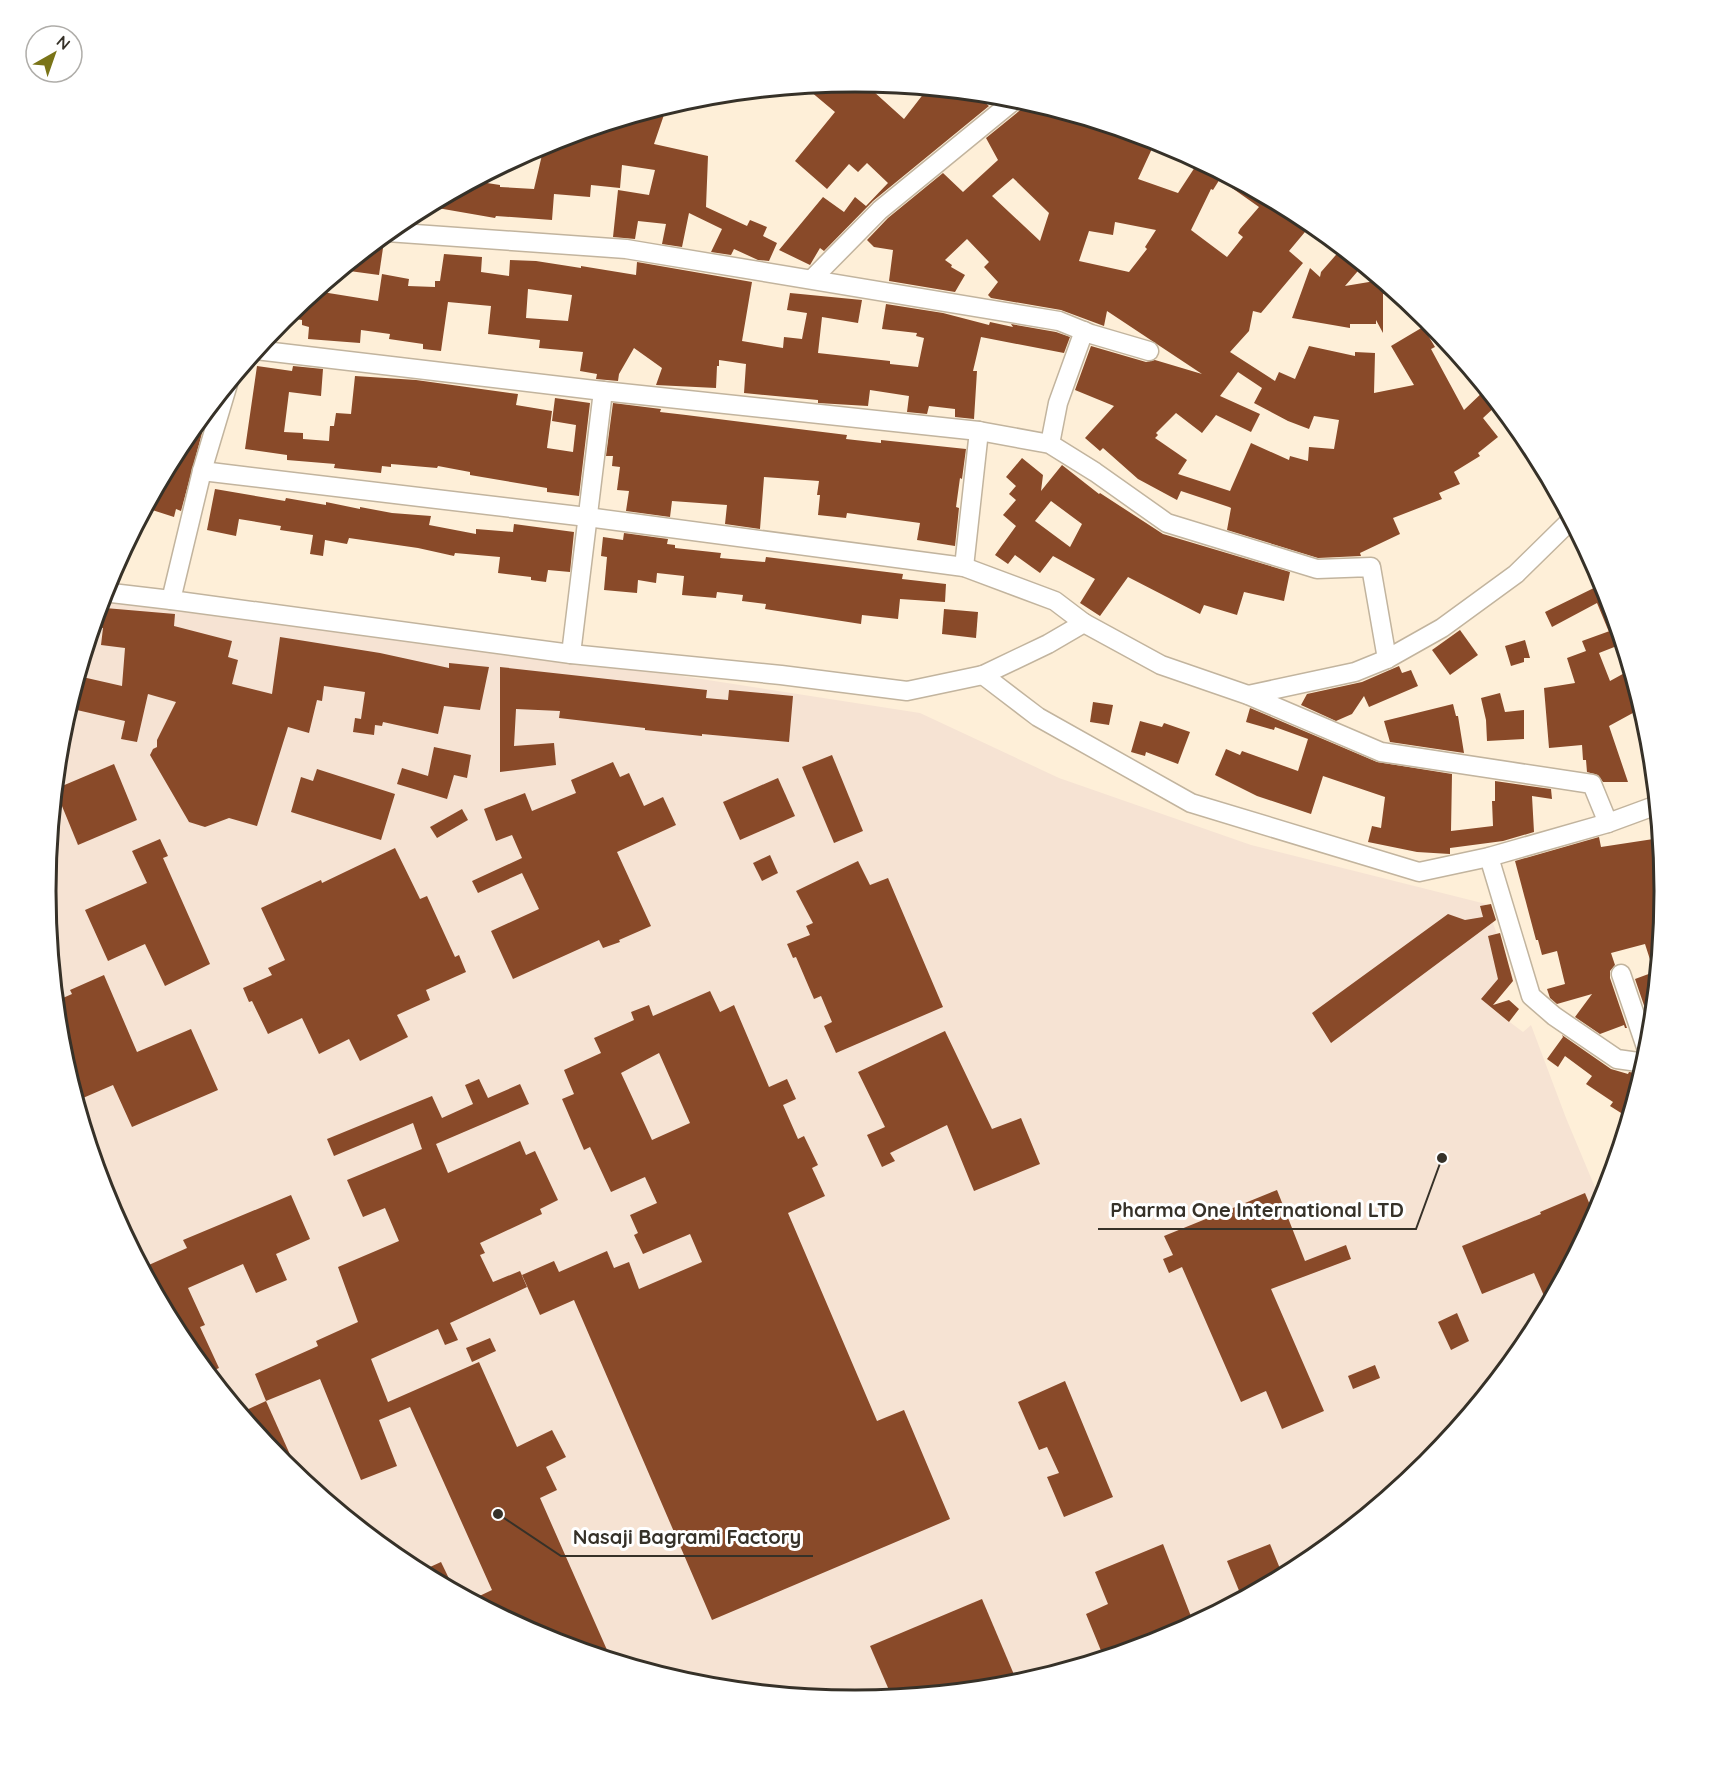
<svg xmlns="http://www.w3.org/2000/svg" width="1710" height="1782" viewBox="0 0 1710 1782" font-family="Quicksand,sans-serif">
	<style>
		.industrial { fill: #f6e3d3 }
		.building { fill: #894a29; fill-rule: evenodd }
		.lines { fill: none; stroke-linecap: round; stroke-linejoin: round }
		.minor-casing { stroke: #c2b49e; stroke-width: 21 }
		.minor { stroke: #fff; stroke-width: 18 }
		.rim { fill: none; stroke: #363128; stroke-width: 3 }
		.leader { fill: none; stroke: #363128; stroke-width: 2 }
		.callout-dot { fill: #363128; stroke: #fff; stroke-width: 2 }
		.callout-label { font-size: 20px; text-anchor: middle; font-weight: bold; fill: #363128; stroke: #fff; stroke-width: 6; stroke-linejoin: round; paint-order: stroke }
	</style>
	<rect width="100%" height="100%" fill="#feefd8"/>
	<polygon class="industrial" points="106,583 251,609 920,713 1059,778 1251,845 1486,904 1513,978 1491,1008 1523,1032 1531,1025 1566,1118 1602,1204 1528,1341 1428,1464 1305,1565 1165,1639 1013,1685 855,1701 697,1685 545,1639 405,1564 282,1464 181,1341 107,1201 61,1049 45,891 61,733"/>
	<g class="building">
		<polygon points="842,82 853,92 863,82 904,119 928,88 973,93 989,106 873,201 824,251 820,248 810,265 779,250 823,197 844,212 855,197 866,206 888,183 867,163 858,172 849,164 827,189 795,161 835,112 804,86"/>
		<path d="M1028 102 1156 140 1138 179 1178 193 1199 161 1223 174 1213 190 1211 189 1191 230 1227 257 1243 237 1238 233 1240 229 1259 207 1232 188 1237 181 1293 211 1310 226 1289 251 1303 263 1261 313 1253 311 1249 331 1230 352 1275 381 1279 372 1295 379 1309 346 1355 356V352L1375 353 1374 393 1414 385 1391 346 1423 327 1435 347 1431 349 1464 410 1486 389 1498 404 1483 418 1498 437 1478 453 1480 456 1454 472 1460 484 1439 493 1442 499 1393 518 1400 534 1360 553 1361 556 1318 558 1227 530 1231 508 1229 507 1181 491 1177 500 1138 479 1103 448 1100 451 1085 438 1114 406 1075 390 1091 346 1146 362 1155 360 1202 374 1107 311 1104 326 1061 310 991 298 988 295 998 282 984 267 989 262 967 239 945 260 952 265 951 267 965 275 955 292 889 281 893 250 874 247 867 240 888 218 943 173 963 192 998 160 986 138 1024 107ZM1013 178 1049 213 1040 241 992 196ZM1115 222 1156 230 1145 247 1147 249 1129 272 1079 261 1089 231 1113 235ZM1238 372 1262 388 1254 403 1288 421 1309 429 1314 416 1339 420 1334 449 1309 447 1308 461 1290 456 1289 460 1251 443 1230 491 1178 474 1187 460 1155 438 1158 435 1156 433 1176 413 1202 433 1216 415 1251 432 1260 414 1220 396Z"/>
		<polygon points="667,106 654,144 708,156 706,207 747,226 750,220 767,227 763,236 777,243 769,261 758,260 734,249 731,255 711,252 722,229 689,213 682,247 662,244 666,224 638,221 635,239 613,237 618,190 649,195 655,170 622,165 620,188 591,185 590,197 554,194 552,220 496,216 495,218 426,206 474,181 500,185 500,187 534,189 545,142 561,138 576,140 579,132"/>
		<polygon points="370,246 383,248 379,275 342,270"/>
		<polygon points="1342,248 1363,265 1345,286 1381,280 1396,292 1383,294 1383,333 1376,320 1376,324 1350,324 1350,328 1292,318 1310,268 1320,277 1321,272"/>
		<path d="M444 254 482 257 481 272 509 276 510 260 536 261 581 268V266L636 275 637 262 752 282 742 341 783 348 784 337 802 339 807 313 787 310 790 293 862 300 858 323 822 317 818 353 890 361V364L918 367 924 338 916 336 917 333 882 329 886 304 943 313 989 325 990 322 1013 327 1011 324 1056 332 1070 337 1064 353 981 337 973 371H977L974 419 955 417V409L929 406 927 414 907 412 909 396 870 390 868 406 818 403V400L744 393 746 364 719 360V366H717L716 388 656 385 662 368 634 348 619 374 618 381 596 379 597 374 580 371 583 352 539 348 540 340 488 334 491 306 448 302 441 351 423 349V344L389 339 390 334 361 330 360 343 308 339 309 327 302 325V320L283 317 316 291 378 301 382 274 409 279 408 286 435 287V281H440ZM528 289 572 295 568 321 526 318Z"/>
		<polygon points="257,366 292,371 293,366 323,369 321,396 289,392 284,432 303,433 303,439 329,441 330,426 334,426 336,413 351,414 355,376 416,380 518,394 516,405 552,411 547,448 573,452 576,425 552,421 555,398 590,403 579,496 547,492 547,488 470,475 470,472 438,466 437,468 391,464 391,467 382,466 381,473 334,468 335,464 287,460 287,455 245,449"/>
		<polygon points="613,403 661,409 660,412 686,415 847,435 846,439 881,443 881,440 966,449 962,479 960,478 956,507 959,508 955,546 917,540 920,523 847,513 846,518 818,515 820,495 817,495 819,481 764,477 760,529 725,524 727,505 672,501 670,517 626,511 629,491 617,490 620,467 612,466 613,456 606,456"/>
		<polygon points="199,419 205,422 181,511 176,509 174,517 146,508 182,441"/>
		<path d="M1022 458 1043 475 1041 491 1062 465 1099 494 1100 493 1163 534 1290 572 1284 601 1244 592 1237 615 1204 605 1200 614 1128 577 1100 616 1080 603 1095 579 1053 556 1040 573 1015 555 1008 564 995 555 1016 526 1003 515 1016 500 1009 494 1016 486 1006 477ZM1051 501 1082 524 1070 547 1035 521Z"/>
		<polygon points="215,489 285,501 286,498 326,505 326,502 360,509 360,507 392,513 431,516 429,525 476,534 476,529 513,532 514,524 574,532 570,572 548,570 546,582 531,580 531,577 498,573 500,557 455,553 454,556 418,548 349,538 347,544 325,540 323,556 310,554 313,535 280,530 281,526 239,519 236,536 207,530"/>
		<polygon points="624,533 668,539 667,544 675,545 675,548 721,553 720,558 765,562 766,557 903,574 902,579 946,584 945,602 900,599 898,619 862,615 861,624 765,609 766,604 742,601 743,595 717,592 716,598 682,595 684,576 657,573 656,583 638,580 637,593 604,590 607,557 601,556 603,537 623,540"/>
		<polygon points="1604,583 1618,628 1609,632 1597,603 1552,627 1545,612"/>
		<polygon points="105,608 175,614 174,626 232,641 228,657 238,660 232,684 272,694 280,637 380,653 449,668 449,663 489,667 480,710 444,706 438,734 383,722 382,726 375,725 374,735 353,732 355,718 361,719 365,692 324,686 322,701 317,700 309,733 288,727 257,826 229,818 205,827 189,822 150,755 153,749 157,747 157,740 176,702 148,694 137,742 121,739 125,721 68,708 78,676 122,686 125,648 101,645 103,628 93,626 98,610 105,611"/>
		<polygon points="944,609 978,612 976,638 942,634"/>
		<polygon points="1618,628 1622,644 1599,653 1610,681 1630,670 1642,708 1609,726 1628,782 1603,782 1598,775 1587,772 1586,760 1583,760 1582,745 1549,748 1544,688 1575,683 1567,658 1586,651 1582,641"/>
		<polygon points="1460,630 1478,655 1450,675 1432,650"/>
		<polygon points="1525,640 1530,658 1524,658 1524,662 1511,666 1505,646"/>
		<polygon points="1399,666 1402,673 1411,670 1418,686 1369,707 1364,696 1352,714 1336,721 1301,705 1307,694 1362,682"/>
		<polygon points="500,667 707,690 706,698 728,700 729,690 793,696 789,742 702,734 702,736 645,730 645,728 559,718 560,711 516,709 514,746 554,743 556,765 500,772"/>
		<polygon points="1500,693 1505,712 1524,710 1524,739 1487,741 1486,720 1481,698"/>
		<polygon points="1093,702 1113,705 1109,725 1090,722"/>
		<polygon points="1453,704 1456,716 1458,716 1464,753 1390,742 1384,721"/>
		<polygon points="1250,708 1377,762 1452,774 1451,831 1493,826 1492,801 1495,801 1495,781 1551,789 1552,799 1532,796 1534,832 1503,841 1450,848 1450,854 1417,852 1368,842 1372,826 1381,828 1385,797 1323,776 1311,814 1257,796 1215,775 1226,749 1240,755 1242,751 1298,771 1308,739 1275,727 1274,730 1246,722"/>
		<polygon points="1140,721 1162,727 1164,723 1190,732 1178,764 1146,752 1145,756 1131,752"/>
		<polygon points="434,747 471,755 467,778 454,775 447,799 397,784 402,768 428,776"/>
		<polygon points="832,755 863,831 834,843 802,767"/>
		<polygon points="613,762 620,777 629,773 644,806 663,797 676,825 617,852 651,926 619,940 620,942 603,948 599,940 513,979 491,931 539,909 522,873 478,893 472,881 522,858 512,835 496,841 484,809 525,793 532,811 576,793 571,780"/>
		<polygon points="114,764 137,820 78,845 55,789"/>
		<polygon points="317,769 395,794 381,840 291,812 301,777 313,781"/>
		<polygon points="778,778 795,816 740,840 723,802"/>
		<polygon points="462,809 468,820 437,838 430,827"/>
		<polygon points="1599,837 1601,847 1660,838 1665,891 1652,1019 1649,1020 1635,979 1654,972 1645,944 1611,953 1615,965 1610,971 1610,978 1627,1028 1625,1028 1624,1025 1600,1034 1575,1017 1592,994 1557,1004 1550,998 1547,989 1565,984 1557,951 1542,955 1538,940 1536,940 1515,861"/>
		<polygon points="160,839 168,856 163,858 210,964 165,986 145,944 108,961 85,910 147,883 132,851"/>
		<polygon points="395,848 420,899 427,896 455,957 459,955 466,972 426,990 430,1000 397,1015 408,1037 360,1061 349,1039 319,1054 302,1018 268,1034 252,1001 249,1002 243,988 272,975 268,968 285,960 261,908 321,880 322,883"/>
		<polygon points="770,855 778,873 762,881 753,863"/>
		<polygon points="858,861 870,885 888,878 943,1007 836,1053 824,1026 832,1022 821,996 814,999 796,957 793,958 787,944 810,935 806,926 813,923 796,891"/>
		<polygon points="1491,904 1496,920 1331,1043 1312,1013 1448,914 1465,920 1483,917 1480,906"/>
		<polygon points="1500,933 1513,981 1493,1005 1509,1000 1519,1009 1509,1022 1481,999 1498,979 1488,936"/>
		<polygon points="104,975 137,1052 191,1029 218,1090 132,1127 113,1085 76,1101 60,1049 56,1001 72,994 70,990"/>
		<path d="M710 991 720 1012 734 1005 769 1087 787 1079 796 1099 783 1105 798 1139 804 1136 818 1165 812 1168 825 1196 788 1213 877 1421 904 1410 950 1519 712 1620 574 1300 540 1315 522 1275 554 1261 559 1272 607 1251 614 1268 629 1262 639 1289 702 1262 690 1234 643 1254 634 1235 638 1233 630 1215 657 1203 645 1177 611 1192 590 1147 584 1150 562 1099 574 1094 564 1070 601 1053 594 1038 634 1020 631 1012 649 1005 653 1016ZM659 1053 690 1123 652 1140 621 1073Z"/>
		<polygon points="945,1031 992,1129 1021,1118 1040,1164 974,1191 947,1125 890,1153 895,1161 882,1167 867,1135 885,1127 858,1072"/>
		<polygon points="1562,1035 1611,1069 1628,1074 1629,1072 1636,1073 1641,1076 1629,1118 1610,1106 1613,1102 1586,1084 1592,1076 1565,1056 1558,1067 1547,1059 1563,1037"/>
		<polygon points="479,1079 488,1098 520,1084 529,1104 436,1144 448,1173 520,1141 526,1155 535,1151 558,1200 540,1209 542,1214 480,1243 485,1253 480,1255 493,1282 520,1271 527,1287 450,1323 458,1340 445,1345 438,1329 371,1359 388,1402 479,1362 517,1447 552,1430 566,1457 546,1467 557,1490 540,1498 611,1659 545,1639 471,1600 492,1590 410,1407 379,1420 397,1466 361,1480 320,1379 266,1401 255,1374 318,1346 316,1341 358,1322 338,1267 399,1241 385,1208 363,1217 347,1180 422,1149 413,1123 334,1156 327,1139 432,1096 442,1118 473,1104 465,1085"/>
		<polygon points="1277,1190 1305,1261 1346,1245 1351,1259 1271,1289 1324,1411 1282,1429 1266,1391 1241,1402 1182,1267 1169,1273 1163,1259 1173,1255 1164,1236"/>
		<polygon points="1585,1193 1595,1217 1548,1305 1534,1273 1482,1294 1462,1246 1541,1214 1540,1212"/>
		<polygon points="291,1195 310,1239 276,1254 287,1280 256,1293 243,1264 188,1288 205,1325 200,1327 219,1368 208,1373 181,1341 142,1268 187,1248 183,1240"/>
		<polygon points="1457,1313 1469,1341 1451,1350 1438,1322"/>
		<polygon points="490,1338 496,1351 472,1362 466,1348"/>
		<polygon points="1375,1365 1380,1378 1353,1389 1348,1376"/>
		<polygon points="1065,1381 1113,1497 1064,1517 1047,1477 1059,1473 1047,1447 1039,1450 1018,1402"/>
		<polygon points="266,1401 301,1479 282,1464 240,1413"/>
		<polygon points="1163,1544 1194,1624 1165,1639 1104,1658 1086,1614 1108,1604 1095,1572"/>
		<polygon points="1270,1544 1283,1576 1242,1598 1227,1561"/>
		<polygon points="441,1562 455,1591 419,1572"/>
		<polygon points="982,1599 1018,1684 892,1697 870,1646"/>
	</g>
	<g class="lines">
		<defs>
			<g id="minor">
				<polyline points="387,232 626,249 1059,321 1091,334 1149,351"/>
				<polyline points="812,279 880,210 1017,98"/>
				<polyline points="256,350 603,391 979,431 1050,444 1095,472 1167,523 1317,569 1371,567 1387,659"/>
				<polyline points="1050,444 1058,403 1084,331"/>
				<polyline points="202,471 587,517 964,567 1055,601 1084,623"/>
				<polyline points="964,567 979,431"/>
				<polyline points="103,592 171,600 571,654 781,675 907,691 983,675 1048,644 1084,623 1161,665 1248,695 1381,752 1592,784 1608,823"/>
				<polyline points="171,600 202,471 228,384"/>
				<polyline points="571,654 603,391"/>
				<polyline points="983,675 1038,717 1191,803 1419,872 1489,857 1608,823 1657,805"/>
				<polyline points="1248,695 1355,672 1387,659 1442,628 1516,574 1571,520"/>
				<polyline points="1489,857 1531,996 1554,1016 1617,1059 1645,1063"/>
				<polyline points="1621,974 1648,1053"/>
			</g>
		</defs>
		<use href="#minor" class="minor-casing"/>
		<use href="#minor" class="minor"/>
	</g>
	<path d="M0 0H1710V1782H0ZM56 891a799 799 0 1 1 1598 0a799 799 0 1 1-1598 0Z" fill="#fff" fill-rule="evenodd"/>
	<path class="rim" d="M56 891a799 799 0 1 1 1598 0a799 799 0 1 1-1598 0Z"/>
	<path class="leader" d="M1442 1158L1416 1229H1098M498 1514L561 1556H813"/>
	<g class="callout-dot">
		<circle cx="1442" cy="1158" r="6"/>
		<circle cx="498" cy="1514" r="6"/>
	</g>
	<g class="callout-label">
		<text x="1257" y="1217">Pharma One International LTD</text>
		<text x="687" y="1544">Nasaji Bagrami Factory</text>
	</g>
	<g transform="translate(54 54) rotate(40)"><circle r="28" fill="#ffffff" stroke="#afada9" stroke-width="1.5"/>
	<path d="M0-4.5L10 22L0 15L-10 22Z" fill="#7a7418"/>
	<text y="-9" font-size="16" font-weight="bold" text-anchor="middle" fill="#363128">N</text>
	</g>
</svg>
